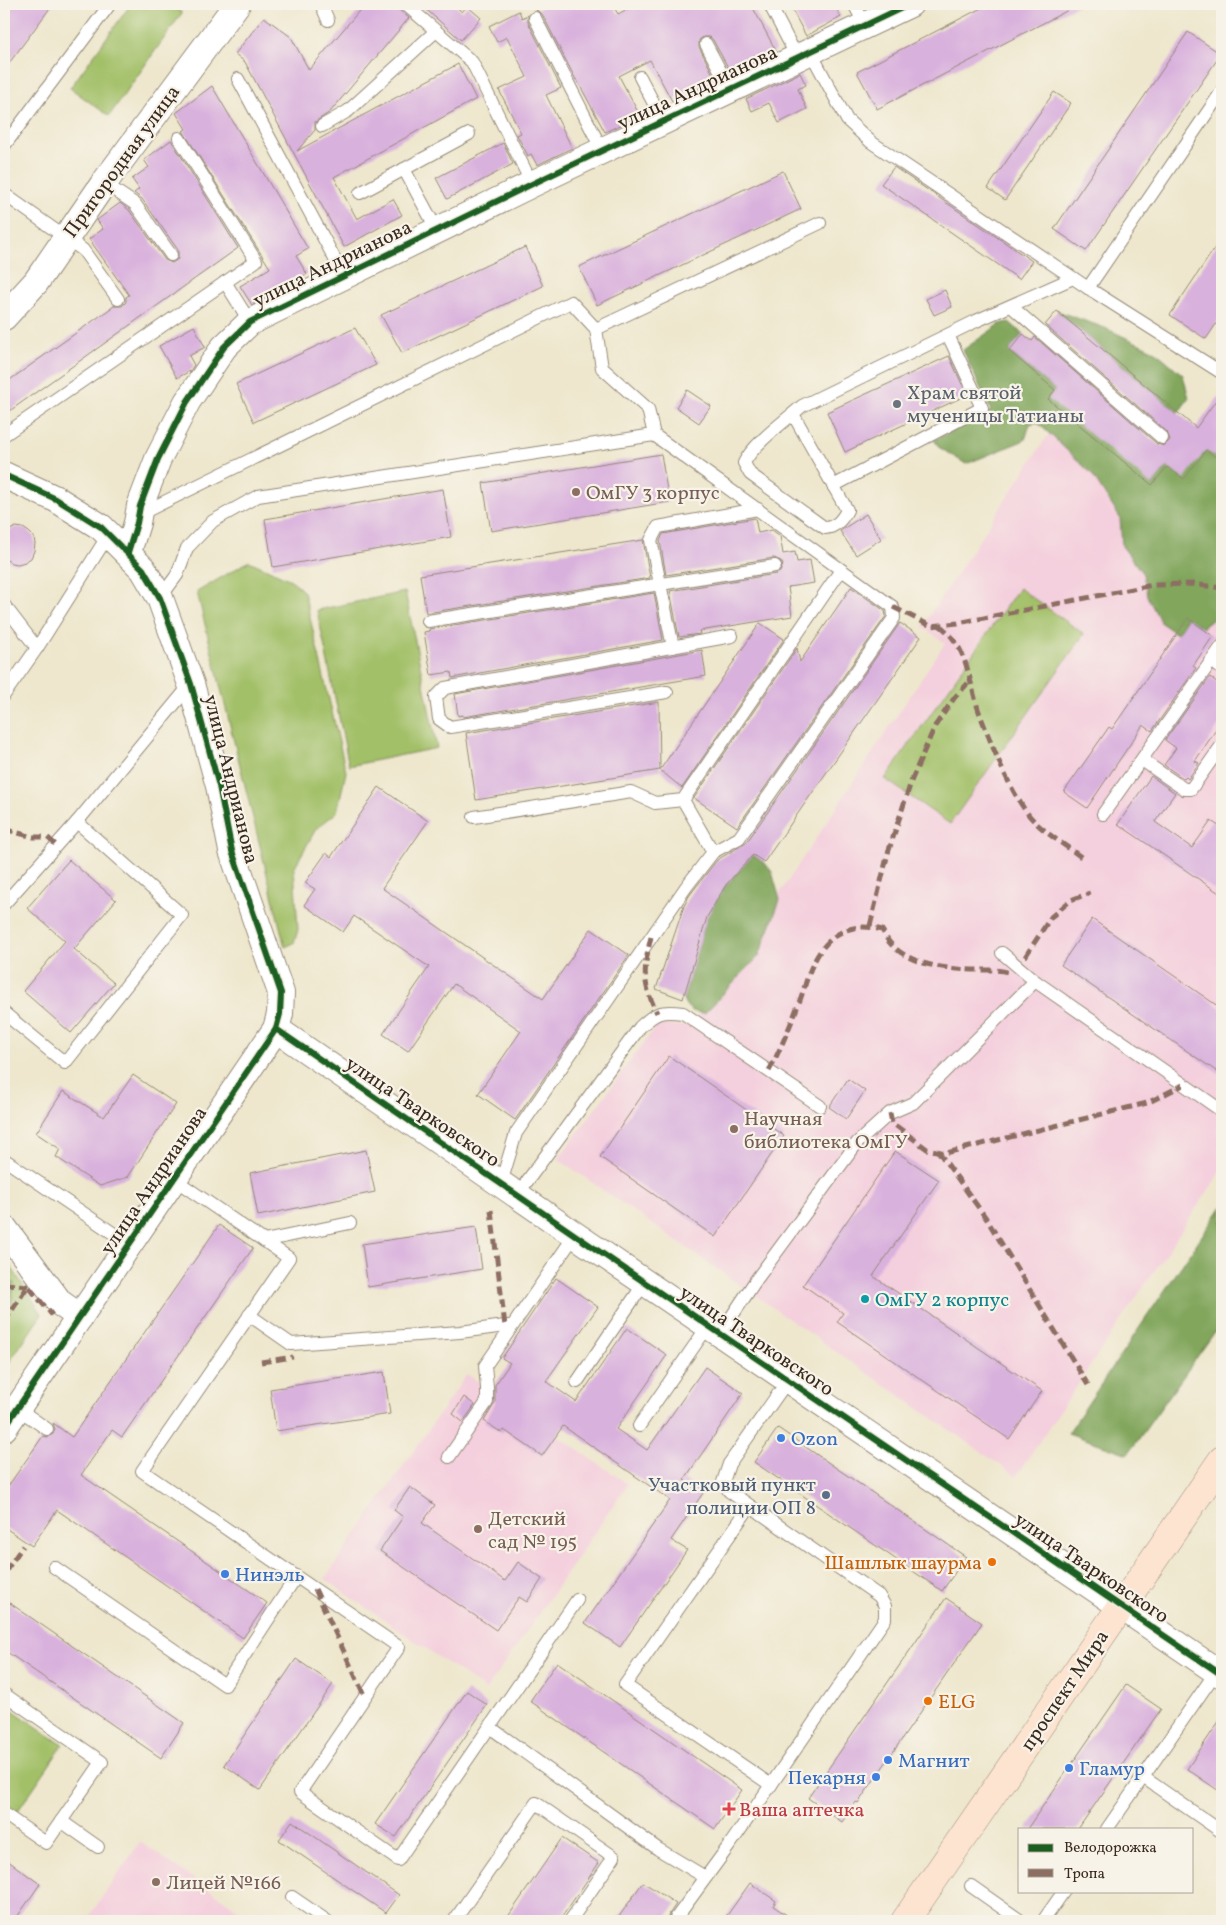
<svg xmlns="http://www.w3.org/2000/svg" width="1226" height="1925" viewBox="0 0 1226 1925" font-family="Vollkorn,serif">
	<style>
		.built { fill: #f4cfdd }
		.green { fill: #a2c067; stroke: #6e7542 }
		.forest { fill: #81a65c; stroke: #5e683d }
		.building { fill: #d9b1dd }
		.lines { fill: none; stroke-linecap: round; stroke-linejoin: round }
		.lane-casing { stroke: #948876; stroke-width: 14 }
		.street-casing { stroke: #948876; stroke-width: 28 }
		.secondary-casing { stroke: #948876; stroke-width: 29 }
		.lane { stroke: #fff; stroke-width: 12 }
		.street { stroke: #fff; stroke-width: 26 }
		.secondary { stroke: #fde4d1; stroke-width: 28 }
		.quiet { stroke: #8d6e63; stroke-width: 5; stroke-dasharray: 10 5; stroke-linecap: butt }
		.cycleway-casing { stroke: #f7f3e8; stroke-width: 9 }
		.cycleway { stroke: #1b5e20; stroke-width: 6 }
		.worship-dot { fill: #6b7280; stroke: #f7f3e8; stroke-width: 2 }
		.education-dot { fill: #8d6e63; stroke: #f7f3e8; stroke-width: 2 }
		.culture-dot { fill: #0f9aa8; stroke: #f7f3e8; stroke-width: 2 }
		.shop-dot { fill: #3f7fe0; stroke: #f7f3e8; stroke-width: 2 }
		.service-dot { fill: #5c6f8a; stroke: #f7f3e8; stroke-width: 2 }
		.food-dot { fill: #e8710a; stroke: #f7f3e8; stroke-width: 2 }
		.health-dot { fill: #e0444e; stroke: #f7f3e8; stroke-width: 2 }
		.labels { text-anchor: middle; stroke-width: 4.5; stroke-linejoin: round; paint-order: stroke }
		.street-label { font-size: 20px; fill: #3b2a1e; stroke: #f7f3e8 }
		.worship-label { font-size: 20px; fill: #5b616d; stroke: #f7f3e8; text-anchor: start }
		.education-label { font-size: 20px; fill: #785e54; stroke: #f7f3e8; text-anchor: start }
		.culture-label { font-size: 20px; fill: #0d838f; stroke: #f7f3e8; text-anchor: start }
		.shop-label { font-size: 20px; fill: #366cbe; stroke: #f7f3e8; text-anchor: start }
		.service-label { font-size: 20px; fill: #4e5e75; stroke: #f7f3e8; text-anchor: end }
		.food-label { font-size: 20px; fill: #c56008; stroke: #f7f3e8; text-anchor: end }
		.health-label { font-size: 20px; fill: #be3a42; stroke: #f7f3e8; text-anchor: start }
	</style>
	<rect width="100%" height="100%" fill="#f7f3e8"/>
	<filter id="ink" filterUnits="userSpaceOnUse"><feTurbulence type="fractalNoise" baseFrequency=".02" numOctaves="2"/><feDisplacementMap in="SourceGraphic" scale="10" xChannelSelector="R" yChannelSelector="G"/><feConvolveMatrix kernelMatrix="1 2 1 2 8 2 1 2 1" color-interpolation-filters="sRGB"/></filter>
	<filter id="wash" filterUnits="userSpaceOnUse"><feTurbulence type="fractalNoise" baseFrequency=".0096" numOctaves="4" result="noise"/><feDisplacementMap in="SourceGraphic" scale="20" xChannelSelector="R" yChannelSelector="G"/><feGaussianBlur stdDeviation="1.12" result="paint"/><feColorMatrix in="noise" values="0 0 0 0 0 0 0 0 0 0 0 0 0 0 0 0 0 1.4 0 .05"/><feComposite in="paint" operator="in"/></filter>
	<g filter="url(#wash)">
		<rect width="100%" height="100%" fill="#eee7cd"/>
		<g class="built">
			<polygon points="1064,411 1152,485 1222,520 1222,1170 1016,1476 558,1159 657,1025 692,1026 945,643 922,627"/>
			<polygon points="467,1374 628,1484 486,1690 325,1579"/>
			<polygon points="140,1842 255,1921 86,1921"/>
		</g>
		<g class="green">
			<polygon points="131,4 170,4 182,13 109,116 70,88"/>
			<polygon points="249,561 291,580 304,592 346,772 337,812 316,829 294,868 298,930 294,943 285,947 197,592"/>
			<polygon points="1019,588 1084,634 950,824 885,779"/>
			<polygon points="405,592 437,748 349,766 317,610"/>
			<polygon points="4,1256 42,1314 4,1370"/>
			<polygon points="4,1704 63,1745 17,1812 4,1803"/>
		</g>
		<g class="forest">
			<polygon points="1057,311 1105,328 1155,351 1183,375 1189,398 1178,413"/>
			<polygon points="1009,322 1023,334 1009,351 1055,390 1152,485 1167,467 1206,449 1222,462 1222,612 1202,628 1187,618 1177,634 1161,623 1147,596 1143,574 1122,546 1120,518 1091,473 1037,422 1030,424 1025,440 966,464 940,448 934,440 991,411 963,350 1000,324"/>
			<path d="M753 855 764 862 772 872 780 900 759 956 705 1013C694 1013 687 1010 683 999L707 917 726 885Z"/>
			<polygon points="1222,1206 1222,1322 1128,1454 1068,1433"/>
			<polygon points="5,1280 14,1283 12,1306 4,1310"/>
		</g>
		<g id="blocks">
			<g class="building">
				<polygon points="4,4 53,4 4,70"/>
				<polygon points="365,4 397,4 399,10 409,18 330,112 315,122 315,130 297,151 458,64 476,99 334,177 357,219 393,199 402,215 344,247 245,62 235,54 264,17 291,37 309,70"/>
				<polygon points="417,4 453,4 462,12 467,6 481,18 461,40 421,5 420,6"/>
				<polygon points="548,4 612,4 618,14 637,4 751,4 776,51 731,73 713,40 710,37 703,37 699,40 699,47 716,80 672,101 650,60 619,76 640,116 605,132 577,80 576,80 542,14 536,10"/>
				<polygon points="789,4 834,4 841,17 806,36"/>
				<polygon points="989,4 1080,4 877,109 857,72"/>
				<polygon points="519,11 522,18 528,15 528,22 561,88 546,95 572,148 537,165 531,154 528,156 517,135 521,133 499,90 527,77 507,37 497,42 489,26"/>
				<polygon points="1188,32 1221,54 1086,251 1054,229"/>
				<polygon points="800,73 806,85 798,89 807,109 779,123 769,103 752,111 746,99"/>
				<polygon points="212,86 308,249 296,256 307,274 252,305 240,286 270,268 183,131 186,129 176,113"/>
				<polygon points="1054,92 1071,103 1005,200 988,188"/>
				<polygon points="171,140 238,248 4,415 4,384 114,306 122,306 126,302 126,297 129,295 89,239 103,229 97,220 120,203 129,210 165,260 172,263 178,259 178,250 142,199 134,193 139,189 132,179 149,167 144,160"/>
				<polygon points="503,143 513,164 447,199 436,178"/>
				<polygon points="894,167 1032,261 1019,279 881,184"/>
				<polygon points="783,171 801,209 597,305 579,267"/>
				<polygon points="1222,237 1222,315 1206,339 1170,315"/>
				<polygon points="525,247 543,286 402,353 381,315"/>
				<polygon points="945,290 952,307 934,315 926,299"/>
				<polygon points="1057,311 1196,428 1222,392 1222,462 1206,450 1184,479 1167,467 1152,485 1048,399 1055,390 1009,351 1023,334 1032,341 1035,337 1157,444 1164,446 1170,440 1167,432 1045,325"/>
				<polygon points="194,326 205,347 189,356 194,365 190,371 177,378 159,346"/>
				<polygon points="355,328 376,365 254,422 236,384"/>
				<polygon points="949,356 967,395 845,452 827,412"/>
				<polygon points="687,390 711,406 699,423 676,407"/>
				<polygon points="661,454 669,502 491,531 483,483"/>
				<polygon points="443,489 451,537 273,567 265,519"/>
				<polygon points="866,514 881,539 856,555 840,531"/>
				<polygon points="755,518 758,533 772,530 780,536 783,554 795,552 797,562 810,560 814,583 788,587 792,616 699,631 700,634 679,637 670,591 776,574 780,572 783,565 781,561 774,558 666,575 660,541 663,534"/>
				<polygon points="16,527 23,528 29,532 34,537 35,544 34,551 31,558 25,562 18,564 11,563 4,558 4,533"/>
				<polygon points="643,540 650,578 426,613 420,575"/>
				<polygon points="851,587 885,611 886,616 737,827 694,798 797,648 800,662"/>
				<polygon points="654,593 663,640 452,678 451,672 431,675 424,632 429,631 429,629"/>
				<polygon points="1188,618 1213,636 1193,666 1196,668 1152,731 1143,725 1087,808 1064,792 1109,727 1112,729"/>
				<polygon points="760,623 784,639 682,788 660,770"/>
				<polygon points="900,623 921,637 764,862 753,855 726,885 707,917 683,999 656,989 684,906 689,896 717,860 746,843"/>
				<polygon points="702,650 706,676 463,717 463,715 458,716 455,694"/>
				<polygon points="1210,677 1222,686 1222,721 1195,761 1199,763 1188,779 1186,777 1184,779 1164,765 1176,748 1165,740"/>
				<polygon points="659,702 660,770 476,800 466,733"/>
				<polygon points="1151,776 1175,793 1155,822 1192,848 1211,821 1222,828 1222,895 1118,824"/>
				<polygon points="379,787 428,821 382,888 543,999 591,929 629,955 515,1120 478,1094 521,1031 454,984 408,1051 383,1034 429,967 354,916 343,932 304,905 315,889 305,883 326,853 331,857"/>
				<polygon points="69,860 116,900 74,949 114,983 71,1033 23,991 65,941 27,908"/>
				<polygon points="1092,919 1222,1009 1222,1075 1061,965"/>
				<polygon points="669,1056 784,1136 715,1237 600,1157"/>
				<polygon points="133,1075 176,1104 128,1177 100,1186 56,1157 60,1149 36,1133 63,1091 104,1117"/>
				<polygon points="848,1079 865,1091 846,1119 829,1107"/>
				<polygon points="366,1150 375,1192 258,1216 250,1173"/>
				<polygon points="895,1151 939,1180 873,1276 1042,1391 1009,1439 837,1322 843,1313 803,1285"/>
				<polygon points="219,1225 253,1248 122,1437 112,1430 81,1475 267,1603 243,1638 57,1510 32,1546 4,1527 4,1492 43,1436 47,1437 53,1434 55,1429 53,1423 72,1437"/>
				<polygon points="476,1227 482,1269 368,1287 362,1244"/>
				<polygon points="556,1278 598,1307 546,1381 576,1402 627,1328 667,1355 616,1429 647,1450 705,1367 743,1393 684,1480 703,1493 671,1540 687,1550 620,1647 585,1623 670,1500 563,1426 542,1456 504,1430 502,1433 484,1421 495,1403 495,1385 510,1363 502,1358"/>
				<polygon points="384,1372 390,1414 276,1431 270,1389"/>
				<polygon points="464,1397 475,1405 463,1422 453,1414"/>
				<polygon points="778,1428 966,1557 942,1591 754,1462"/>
				<polygon points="410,1487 435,1505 422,1523 505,1581 518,1562 542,1579 527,1602 519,1597 496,1630 380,1551 403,1517 394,1510"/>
				<polygon points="946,1598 982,1623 858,1803 856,1802 842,1822 808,1798"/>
				<polygon points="4,1599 184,1723 161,1758 4,1650"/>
				<polygon points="296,1659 333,1684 260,1790 224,1765"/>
				<polygon points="557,1662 742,1790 715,1829 530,1701"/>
				<polygon points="1126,1685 1161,1709 1145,1732 1078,1829 1027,1829"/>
				<polygon points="467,1691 487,1705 396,1837 375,1824"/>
				<polygon points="1222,1717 1222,1793 1187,1769"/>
				<polygon points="292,1821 399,1895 386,1913 279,1840"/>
				<polygon points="562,1838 599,1863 559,1921 505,1921"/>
				<polygon points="4,1858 40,1884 15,1920 4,1912"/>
				<polygon points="643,1882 676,1904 666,1919 665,1921 616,1921"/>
				<polygon points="750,1883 776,1901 773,1906 796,1921 723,1921"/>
			</g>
		</g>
	</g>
	<g filter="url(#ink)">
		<use href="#blocks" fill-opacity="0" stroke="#948876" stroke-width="1"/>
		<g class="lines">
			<defs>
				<g id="lane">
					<polyline points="321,4 328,20"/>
					<polyline points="405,4 472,62 532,184"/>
					<polyline points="854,4 865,25"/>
					<polyline points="772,9 797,57"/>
					<polyline points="535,18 602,150"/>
					<polyline points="706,44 730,89"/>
					<polyline points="810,51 847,120 871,142 1088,288 1222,373"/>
					<polyline points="640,77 663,121"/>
					<polyline points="238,79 344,276"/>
					<polyline points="322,126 348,111 436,31"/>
					<polyline points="4,146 110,4"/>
					<polyline points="404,169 437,230"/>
					<polyline points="104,183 135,204 171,255"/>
					<polyline points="360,193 469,134"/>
					<polyline points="4,194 83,250 118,299"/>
					<polyline points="225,282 250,322"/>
					<polyline points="1088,288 1222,91"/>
					<polyline points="1011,306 1162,438"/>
					<polyline points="596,329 820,223"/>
					<path d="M793 414 847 510C842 520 836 527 825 528L750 474 744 463C753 444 785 421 802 406L976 321 1073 278"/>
					<polyline points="4,435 256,261 179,138"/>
					<polyline points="833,486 982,408 948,335"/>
					<polyline points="140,514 571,302 596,329 602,368 648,409 654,435 893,607 894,618 739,838 713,852 686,887 516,1133 504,1173 503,1186"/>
					<polyline points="160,598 177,575 187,548 213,521 258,496 654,435"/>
					<polyline points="4,605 37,648"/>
					<polyline points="428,621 775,566"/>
					<polyline points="673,647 651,540 658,527 758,509"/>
					<polyline points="1212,661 1222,669"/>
					<polyline points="667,692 450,727 439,719 436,697 445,688 732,636"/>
					<polyline points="4,695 37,648 109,534"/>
					<polyline points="1142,760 1184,789 1191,789 1222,745"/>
					<polyline points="683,800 713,852"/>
					<polyline points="1103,814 1222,646"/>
					<polyline points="474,817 631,792 655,803 683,800 841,570"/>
					<polyline points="4,904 77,822 191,684"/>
					<polyline points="1002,953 1035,981"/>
					<polyline points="4,1013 65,1063 182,915 77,822"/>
					<polyline points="8,1162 129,1244"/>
					<polyline points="174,1179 289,1258 142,1471 399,1647 300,1792 398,1860 577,1600"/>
					<path d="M517 1195 640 1027C656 1012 661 1010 683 1013L820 1106"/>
					<polyline points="264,1241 350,1223"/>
					<polyline points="249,1315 291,1344 460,1332 505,1326 512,1326"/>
					<polyline points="720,1334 756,1280 857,1143 890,1113 913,1103 1035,981 1222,1111"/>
					<polyline points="577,1382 645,1282"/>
					<polyline points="17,1408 47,1429"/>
					<polyline points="639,1426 708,1326"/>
					<polyline points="449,1457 487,1402 487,1388 485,1366 575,1235"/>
					<polyline points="750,1506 625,1685 771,1785"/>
					<polyline points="54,1567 225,1685 296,1577"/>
					<polyline points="4,1694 102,1762 46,1843 4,1814"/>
					<polyline points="491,1728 658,1849 705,1877"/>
					<polyline points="1143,1777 1222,1832"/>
					<polyline points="61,1821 98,1847"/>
					<polyline points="1107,1829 1218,1669"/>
					<polyline points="971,1886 1021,1921"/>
					<polyline points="292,1897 327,1921"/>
					<polyline points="454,1921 536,1803 614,1857 570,1921"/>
					<polyline points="674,1921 731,1843 885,1619 885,1606 879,1596 729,1491 723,1482 729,1464 788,1380"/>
					<polyline points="1043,1921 1064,1891"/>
				</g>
				<g id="street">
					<polyline points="4,317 36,282 104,183 237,4"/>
					<polyline points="4,475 56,499 101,527 143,569 160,598 191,684 219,786 232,851 281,993 280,1014 276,1029 4,1428"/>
					<polyline points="128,552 137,523 140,506 158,459 187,402 224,347 250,322 532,184 910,4"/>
					<polyline points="276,1029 575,1235 1222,1675"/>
					<polyline points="4,1228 60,1303 80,1317"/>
				</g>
				<polyline id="secondary" points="905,1921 1222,1460"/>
			</defs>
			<use href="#lane" class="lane-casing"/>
			<use href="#street" class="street-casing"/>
			<use href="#secondary" class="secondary-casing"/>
			<use href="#lane" class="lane"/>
			<use href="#street" class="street"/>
			<use href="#secondary" class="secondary"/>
			<g class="quiet">
				<polyline points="893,607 931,626 958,623 1153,585 1192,584 1222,588"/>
				<path d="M939 625C970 647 968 684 981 717 993 748 1005 779 1023 807 1036 828 1061 842 1081 857"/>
				<polyline points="4,829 33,837 47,837 56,845"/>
				<polyline points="870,926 888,853 912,779 935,726 955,697 970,681"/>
				<path d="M651 937C643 971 642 982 657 1013"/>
				<polyline points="1025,957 1051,917 1071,900 1090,893"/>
				<path d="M769 1071C781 1048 791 1024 800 1000 805 987 808 972 815 960 829 933 853 921 882 930 885 934 887 940 890 943 909 965 946 969 973 970 988 970 997 969 1011 973"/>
				<polyline points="890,1113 892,1123 927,1149 946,1153 1147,1103 1183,1085"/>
				<polyline points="938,1151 986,1218 1088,1385"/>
				<polyline points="491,1210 505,1326"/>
				<polyline points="4,1284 28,1286"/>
				<polyline points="4,1322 28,1286 52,1315"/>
				<polyline points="261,1362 293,1357"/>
				<polyline points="5,1572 23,1546"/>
				<polyline points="315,1589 365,1697"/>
			</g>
			<defs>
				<g id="cycleway">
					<polyline points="4,475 56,499 101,527 143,569 160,598 191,684 219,786 232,851 281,993 280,1014 276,1029 4,1428"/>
					<polyline points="128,552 137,523 140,506 158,459 187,402 224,347 250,322 532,184 910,4"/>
					<polyline points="276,1029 575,1235 1222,1675"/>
				</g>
			</defs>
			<use href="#cycleway" class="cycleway-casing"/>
			<use href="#cycleway" class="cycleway"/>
		</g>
	</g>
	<circle class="worship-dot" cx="897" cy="404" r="5"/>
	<g class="education-dot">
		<circle cx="576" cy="492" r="5"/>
		<circle cx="734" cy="1129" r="5"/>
		<circle cx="478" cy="1529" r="5"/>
		<circle cx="156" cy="1882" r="5"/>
	</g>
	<circle class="culture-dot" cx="865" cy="1299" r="5"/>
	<g class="shop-dot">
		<circle cx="781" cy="1438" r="5"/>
		<circle cx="225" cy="1574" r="5"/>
		<circle cx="888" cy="1760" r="5"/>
		<circle cx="1069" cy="1768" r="5"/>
		<circle cx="876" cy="1777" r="5"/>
	</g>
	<circle class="service-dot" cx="826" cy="1495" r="5"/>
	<g class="food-dot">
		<circle cx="992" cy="1562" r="5"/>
		<circle cx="928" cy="1701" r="5"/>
	</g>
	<path class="health-dot" d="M726.5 1801.5h5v5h5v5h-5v5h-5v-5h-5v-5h5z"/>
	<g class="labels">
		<g class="street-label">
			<text transform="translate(697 87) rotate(-25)" y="7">улица Андрианова</text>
			<text transform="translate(121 161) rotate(-54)" y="7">Пригородная улица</text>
			<text transform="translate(332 263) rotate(-26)" y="7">улица Андрианова</text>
			<text transform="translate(232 779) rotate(76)" y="7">улица Андрианова</text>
			<text transform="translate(423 1111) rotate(34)" y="7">улица Тварковского</text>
			<text transform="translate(153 1180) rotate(-56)" y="7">улица Андрианова</text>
			<text transform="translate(757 1340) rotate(34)" y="7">улица Тварковского</text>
			<text transform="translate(1092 1567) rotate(34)" y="7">улица Тварковского</text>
			<text transform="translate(1064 1690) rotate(-56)" y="7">проспект Мира</text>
		</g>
		<g class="worship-label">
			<text x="907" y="399">Храм святой<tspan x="907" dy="23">мученицы Татианы</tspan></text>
		</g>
		<g class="education-label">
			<text x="586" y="499">ОмГУ 3 корпус</text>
			<text x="744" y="1125">Научная<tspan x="744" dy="23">библиотека ОмГУ</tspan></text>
			<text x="488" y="1525">Детский<tspan x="488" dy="23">сад № 195</tspan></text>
			<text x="166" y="1889">Лицей №166</text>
		</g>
		<g class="culture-label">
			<text x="875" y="1306">ОмГУ 2 корпус</text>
		</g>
		<g class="shop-label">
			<text x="791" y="1445">Ozon</text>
			<text x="235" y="1581">Нинэль</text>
			<text x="898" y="1767">Магнит</text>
			<text x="1079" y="1775">Гламур</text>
			<text x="866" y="1784" text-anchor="end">Пекарня</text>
		</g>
		<g class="service-label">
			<text x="816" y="1491">Участковый пункт<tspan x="816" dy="23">полиции ОП 8</tspan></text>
		</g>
		<g class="food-label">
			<text x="982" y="1569">Шашлык шаурма</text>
			<text x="938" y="1708" text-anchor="start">ELG</text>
		</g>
		<g class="health-label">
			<text x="739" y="1816">Ваша аптечка</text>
		</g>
	</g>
	<rect width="1226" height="1925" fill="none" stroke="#f7f3e8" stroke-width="20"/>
	<rect x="1018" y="1828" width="175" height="65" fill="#f7f3e8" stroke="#aca397"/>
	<rect x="1028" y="1844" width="25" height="8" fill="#1b5e20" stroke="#aca397"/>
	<text x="1064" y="1852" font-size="15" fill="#3b2a1e">Велодорожка</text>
	<rect x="1028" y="1869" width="25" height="8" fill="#8d6e63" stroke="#aca397"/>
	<text x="1064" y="1878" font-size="15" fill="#3b2a1e">Тропа</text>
</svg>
